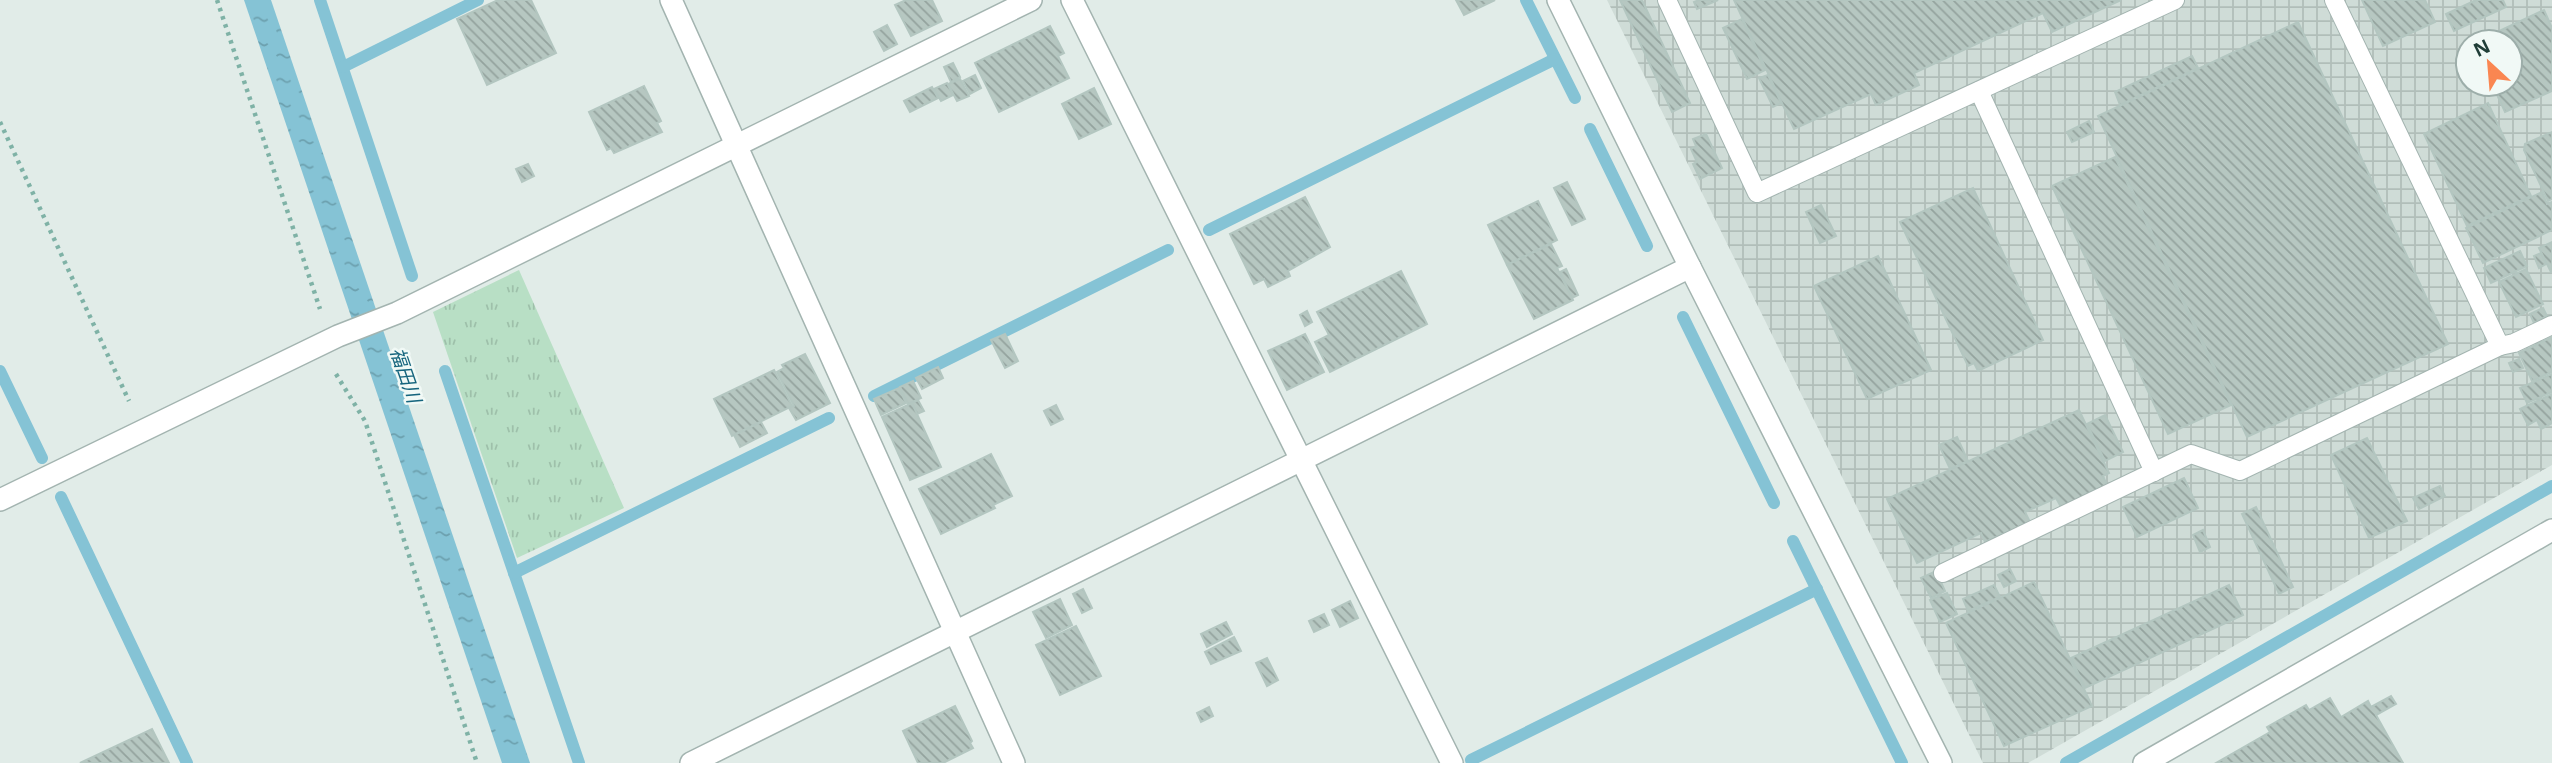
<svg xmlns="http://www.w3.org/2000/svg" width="2552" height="763" viewBox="0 0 2552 763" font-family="'Open Sans','Noto Sans JP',sans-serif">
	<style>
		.industrial { fill: url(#industrial-grid); fill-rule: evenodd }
		.grass { fill: url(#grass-tufts) }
		.water { fill: url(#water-ripples) }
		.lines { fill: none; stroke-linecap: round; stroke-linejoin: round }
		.stream { stroke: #85c3d5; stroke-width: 12 }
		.building { fill: url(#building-back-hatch); stroke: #b3c6c0; stroke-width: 2 }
		.service-casing { stroke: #a3b4b0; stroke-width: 20 }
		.minor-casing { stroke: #a3b4b0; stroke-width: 24 }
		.tertiary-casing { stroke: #a3b4b0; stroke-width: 24 }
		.path { stroke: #7fb2a6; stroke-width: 4.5; stroke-dasharray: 3.5 5; stroke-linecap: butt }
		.service { stroke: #fff; stroke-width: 18 }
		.minor { stroke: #fff; stroke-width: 21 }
		.tertiary { stroke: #fff; stroke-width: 21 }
		.labels { text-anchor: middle; stroke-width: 5; stroke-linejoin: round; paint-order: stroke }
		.water-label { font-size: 19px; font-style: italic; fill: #16657e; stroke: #f1f9f6 }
	</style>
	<defs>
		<pattern id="industrial-grid" width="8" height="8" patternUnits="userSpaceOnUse" patternTransform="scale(1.75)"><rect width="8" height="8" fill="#cfdcd7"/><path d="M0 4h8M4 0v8" fill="none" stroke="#b1beb9"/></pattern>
		<pattern id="grass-tufts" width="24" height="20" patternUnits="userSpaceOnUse" patternTransform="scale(1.75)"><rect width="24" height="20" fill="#b8dfc5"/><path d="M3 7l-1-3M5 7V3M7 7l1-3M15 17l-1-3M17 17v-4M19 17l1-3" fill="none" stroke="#9ec0aa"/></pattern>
		<pattern id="water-ripples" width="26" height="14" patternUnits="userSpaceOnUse" patternTransform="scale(1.75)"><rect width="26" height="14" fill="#85c3d5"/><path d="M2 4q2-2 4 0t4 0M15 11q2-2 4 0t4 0" fill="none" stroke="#6ca0ae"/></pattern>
		<pattern id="building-back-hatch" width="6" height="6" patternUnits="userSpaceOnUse" patternTransform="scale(1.75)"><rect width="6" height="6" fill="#b6c7c1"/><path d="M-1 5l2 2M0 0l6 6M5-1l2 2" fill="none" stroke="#94a39e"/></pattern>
	</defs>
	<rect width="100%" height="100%" fill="#e1ece8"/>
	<path class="industrial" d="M1607 0H2552V465L2028 763H1983ZM2468 42H2510V84H2468Z"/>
	<polygon class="grass" points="519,270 624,508 517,558 433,312"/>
	<polygon class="water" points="244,0 271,0 530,763 502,763"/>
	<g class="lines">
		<g class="stream">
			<polyline points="320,0 412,276"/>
			<polyline points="1526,0 1575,98"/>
			<polyline points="343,67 478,0"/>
			<polyline points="1590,129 1647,246"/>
			<polyline points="1209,230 1555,59"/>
			<polyline points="1683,317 1774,503"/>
			<polyline points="0,371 42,458"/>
			<polyline points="445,371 579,763"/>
			<polyline points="874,396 1168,250"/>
			<polyline points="61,497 187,763"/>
			<polyline points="1793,541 1902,763"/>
			<polyline points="514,573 829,418"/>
			<polyline points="1471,760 1817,589"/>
			<polyline points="2066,763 2552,486"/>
		</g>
	</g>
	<g class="building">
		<polygon points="498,0 531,0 556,53 487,85 457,19"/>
		<polygon points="906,0 932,0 942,21 911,36 895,5"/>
		<polygon points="1456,0 1495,0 1464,15"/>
		<polygon points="1620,0 1642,0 1690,103 1672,112"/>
		<polygon points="1699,0 1718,0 1697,9 1694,2"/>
		<polygon points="1734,0 2121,0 2052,32 2043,13 1914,73 1919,85 1876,105 1871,94 1794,129"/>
		<polygon points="2362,0 2425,0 2435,22 2383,46"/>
		<polygon points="2476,0 2503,0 2506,7 2454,31 2446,14"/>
		<polygon points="2544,10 2552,28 2552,91 2505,112 2492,84 2510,84 2510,42 2476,42"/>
		<polygon points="1742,19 1765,70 1747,79 1723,28"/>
		<polygon points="2298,22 2448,344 2247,437 2098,116"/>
		<polygon points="887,25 897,44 884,51 874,32"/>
		<polygon points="1050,26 1064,53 1058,56 1069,78 999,112 975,63"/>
		<polygon points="2192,56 2198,68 2120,105 2115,92"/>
		<polygon points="953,63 960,77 951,82 944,67"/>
		<polygon points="975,75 981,88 970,94 963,81"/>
		<polygon points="1768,75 1781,103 1773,107 1759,78"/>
		<polygon points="960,79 969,96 957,101 948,84"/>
		<polygon points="947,83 953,95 941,101 934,89"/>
		<polygon points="644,86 661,121 657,123 662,132 614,153 611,148 607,150 589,112"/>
		<polygon points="932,87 938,98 910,112 904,101"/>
		<polygon points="1094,88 1111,124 1079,139 1062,104"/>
		<polygon points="2488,103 2531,196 2467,226 2424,134"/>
		<polygon points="2089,121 2094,132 2072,142 2067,132"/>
		<polygon points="2552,132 2552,199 2548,201 2524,150 2525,144"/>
		<polygon points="1706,134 1722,168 1700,179 1693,164 1697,162 1691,149 1696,146 1693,139"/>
		<polygon points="2115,157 2231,405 2168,434 2052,186"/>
		<polygon points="528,164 534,176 522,182 516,169"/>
		<polygon points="1567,182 1585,219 1572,225 1554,188"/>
		<polygon points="1973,188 2043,340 1978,371 1974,363 1968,366 1900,222"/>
		<polygon points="2542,192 2547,204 2552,202 2552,230 2483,263 2466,228"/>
		<polygon points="1305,197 1330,247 1288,271 1290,276 1268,287 1264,279 1254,284 1230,234"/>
		<polygon points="1538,201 1557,240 1507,265 1488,225"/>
		<polygon points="1821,205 1836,236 1820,243 1806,212"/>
		<polygon points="2552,242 2552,272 2551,272 2539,248"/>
		<polygon points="1551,244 1562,266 1557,268 1573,300 1534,319 1507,265"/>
		<polygon points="2520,251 2527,266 2491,283 2484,268"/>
		<polygon points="2541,253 2546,264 2539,268 2534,256"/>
		<polygon points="1878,256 1931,370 1867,399 1814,286"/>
		<polygon points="1566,269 1578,295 1572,298 1560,272"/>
		<polygon points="2526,269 2543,304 2516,317 2499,282"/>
		<polygon points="1401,271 1427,324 1330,372 1315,342 1329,335 1317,312"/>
		<polygon points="2543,308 2547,316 2534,323 2530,314"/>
		<polygon points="1307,311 1312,322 1305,326 1300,315"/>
		<polygon points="1005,334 1018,361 1005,368 991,340"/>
		<polygon points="1305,334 1324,372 1287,390 1268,351"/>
		<polygon points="2552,337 2552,372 2532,381 2519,353"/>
		<polygon points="805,354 830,403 796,420 789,408 794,406 777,372 784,368 782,365"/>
		<polygon points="2519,359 2523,368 2513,372 2509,363"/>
		<polygon points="938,367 943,378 922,389 916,378"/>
		<polygon points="774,370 792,406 732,436 714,399"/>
		<polygon points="2552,374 2552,392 2527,403 2520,388"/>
		<polygon points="913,381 921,398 908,404 900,387"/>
		<polygon points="899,388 906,403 881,415 874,399"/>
		<polygon points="2552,394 2552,423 2541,429 2537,420 2528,425 2520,409"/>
		<polygon points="918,400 924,411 917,414 912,403"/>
		<polygon points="912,403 941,467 910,480 882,417"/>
		<polygon points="1056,405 1063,419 1051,425 1044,411"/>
		<polygon points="2079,410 2109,473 2103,476 2107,485 2061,507 2056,498 2025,512 2030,522 1985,542 1981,533 1917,563 1887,499"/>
		<polygon points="2105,415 2123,452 2105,461 2087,424"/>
		<polygon points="761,422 767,433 740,447 734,435"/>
		<polygon points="1957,437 1968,461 1950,469 1939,445"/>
		<polygon points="2367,438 2407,521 2369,538 2331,455"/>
		<polygon points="991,454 1012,496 993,505 995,508 941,534 919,489"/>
		<polygon points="2184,478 2198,508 2137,537 2123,507"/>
		<polygon points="2440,486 2445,496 2419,509 2413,498"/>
		<polygon points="2256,507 2293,587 2279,594 2242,514"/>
		<polygon points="2203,530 2210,547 2200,552 2193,535"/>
		<polygon points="2010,569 2016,581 2004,587 1998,575"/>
		<polygon points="1936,571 1945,591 1931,598 1921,578"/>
		<polygon points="2034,582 2092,706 2004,746 1946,623"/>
		<polygon points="1994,585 2000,597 1968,611 1963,599"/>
		<polygon points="2229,585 2243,615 2085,688 2071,658"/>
		<polygon points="1083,589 1092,608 1082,613 1073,594"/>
		<polygon points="1947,593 1957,614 1940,622 1930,600"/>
		<polygon points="1060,599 1072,625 1046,638 1033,612"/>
		<polygon points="1350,601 1358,618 1340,627 1332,610"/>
		<polygon points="1324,614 1329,625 1314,632 1309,621"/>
		<polygon points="1226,622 1232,634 1207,647 1201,634"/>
		<polygon points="1076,626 1101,676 1060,695 1036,645"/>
		<polygon points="1234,637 1241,651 1211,664 1205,652"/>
		<polygon points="1267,658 1278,680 1267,686 1256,663"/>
		<polygon points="2391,696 2396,704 2376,715 2403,763 2216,763 2270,732 2267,727 2306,705 2309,710 2330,698 2341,717 2368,701 2371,707"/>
		<polygon points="955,706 972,741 970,743 973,748 943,763 918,763 903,731"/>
		<polygon points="1209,707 1213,716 1201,722 1197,713"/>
		<polygon points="152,729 169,763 80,763"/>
	</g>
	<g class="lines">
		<defs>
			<g id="service">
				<polyline points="1667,0 1757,193 2175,0"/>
				<polyline points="1979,91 2154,472"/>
				<polyline points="2500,346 2514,343 2552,325"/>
				<polyline points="1943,573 2191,454 2240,471 2500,346 2334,0"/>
			</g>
			<g id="minor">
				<polyline points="671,0 1014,763"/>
				<polyline points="1072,0 1452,763"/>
				<polyline points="0,500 338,336 397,313 1031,0"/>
				<polyline points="691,763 1690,267"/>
			</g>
			<g id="tertiary">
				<polyline points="1558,0 1690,267 1941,763"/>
				<polyline points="2144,763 2552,530"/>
			</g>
		</defs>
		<use href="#service" class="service-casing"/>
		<use href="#minor" class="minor-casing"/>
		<use href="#tertiary" class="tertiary-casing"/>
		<g class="path">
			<polyline points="217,0 320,309"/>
			<polyline points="0,122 129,401"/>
			<polyline points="336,374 365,421 477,763"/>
		</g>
		<use href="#service" class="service"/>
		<use href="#minor" class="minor"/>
		<use href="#tertiary" class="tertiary"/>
	</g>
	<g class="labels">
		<g class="water-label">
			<text transform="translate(406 375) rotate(71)" y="7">福田川</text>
		</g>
	</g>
	<g transform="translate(2489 63) rotate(334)"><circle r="33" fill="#f1f9f6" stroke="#9daeaa" stroke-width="2"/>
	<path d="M0-5L12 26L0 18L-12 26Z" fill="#fa8651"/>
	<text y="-10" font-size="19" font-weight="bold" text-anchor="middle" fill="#203e38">N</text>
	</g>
</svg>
